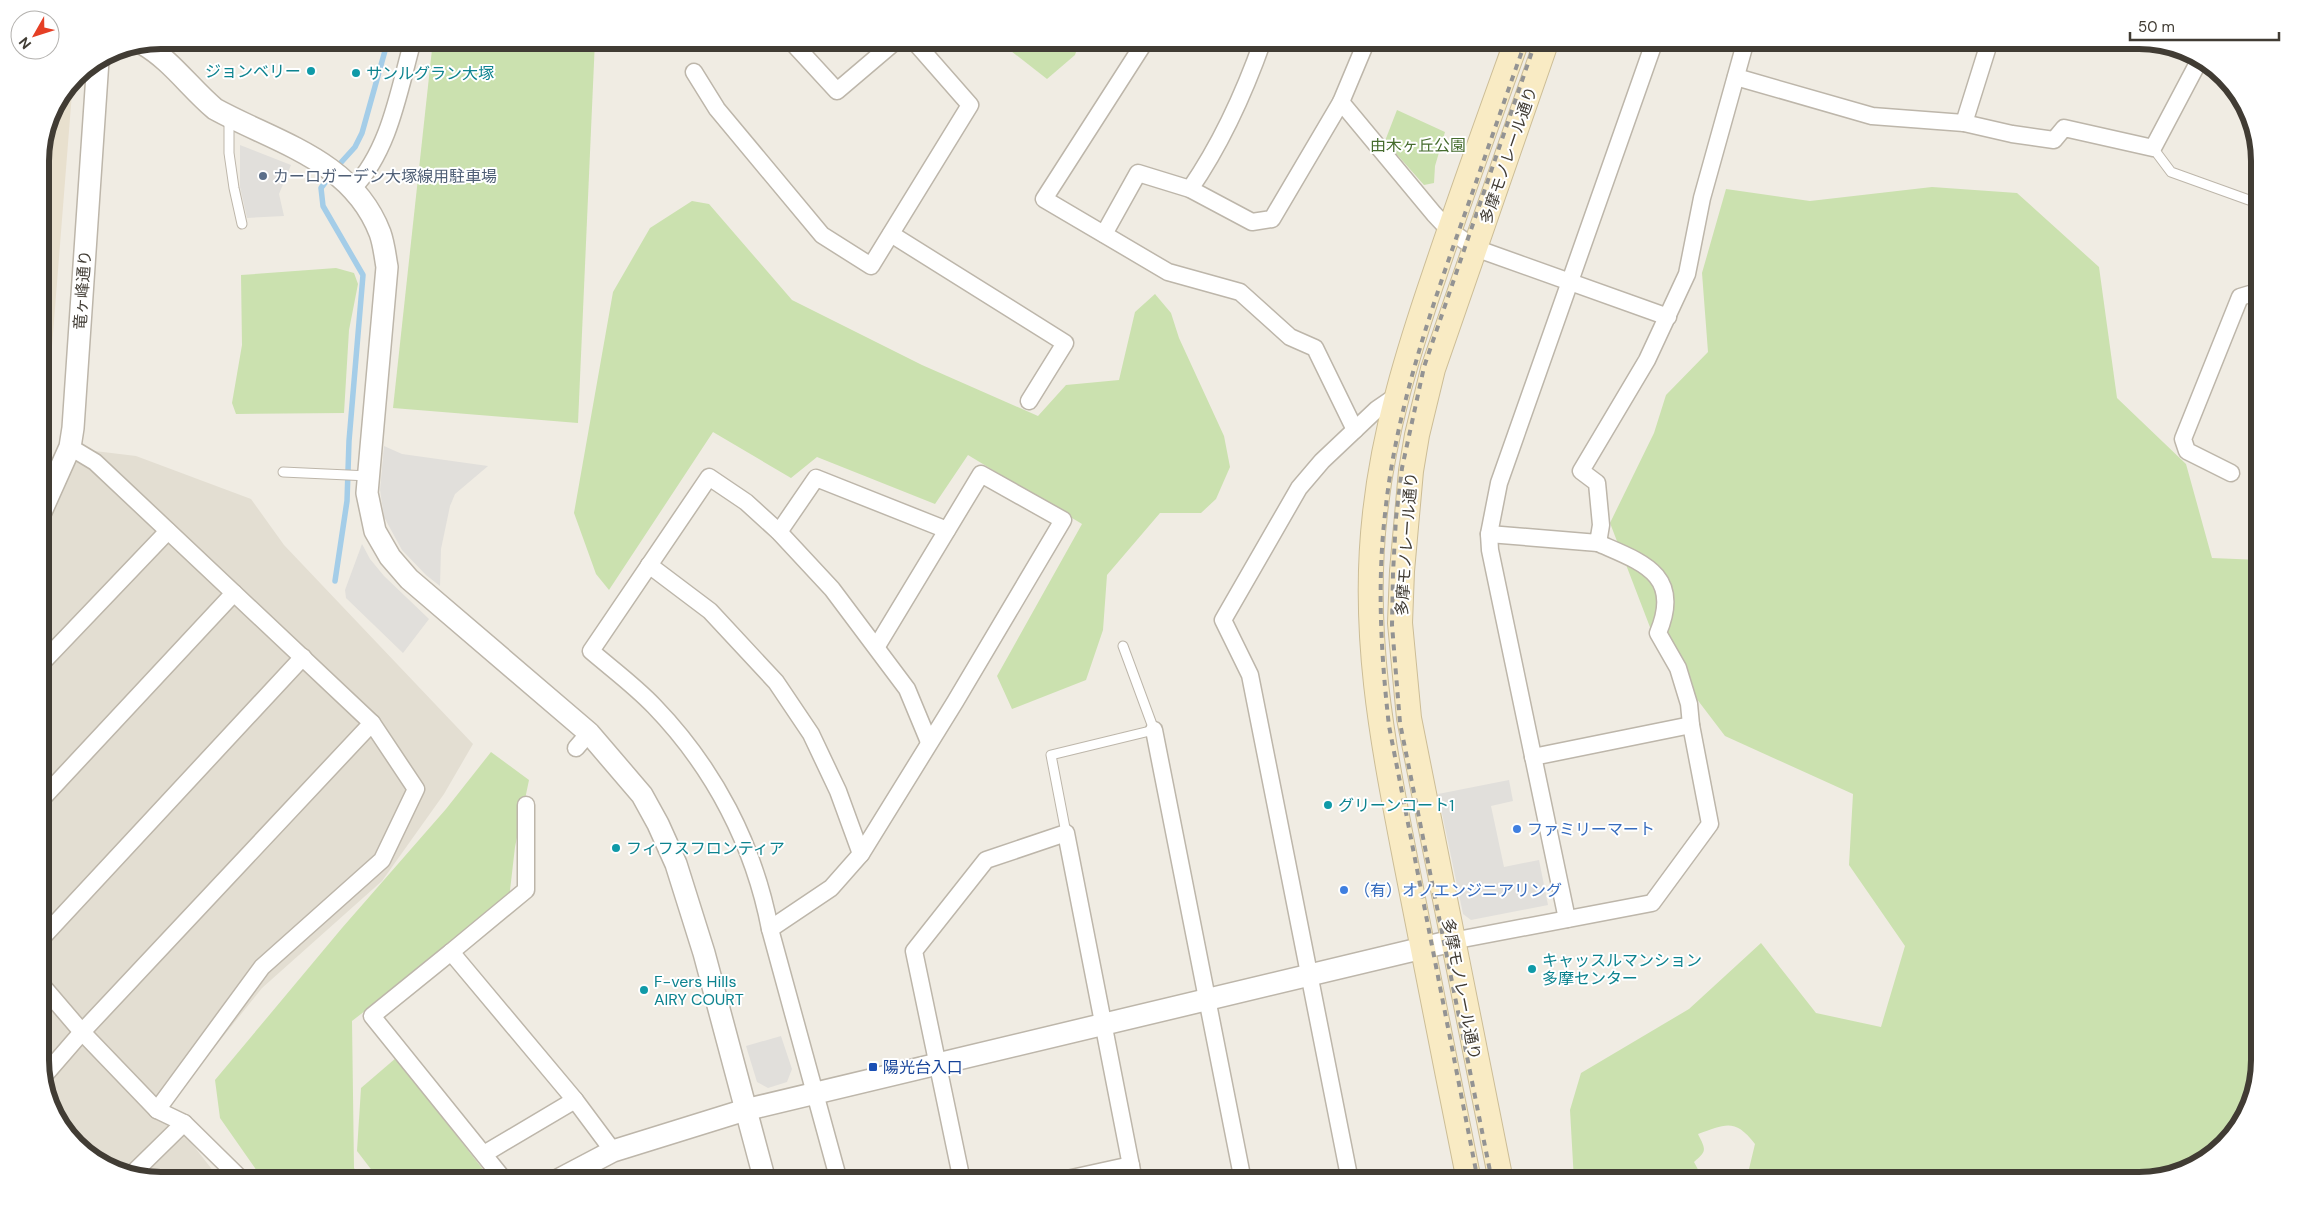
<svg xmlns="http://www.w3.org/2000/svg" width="2300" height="1221" viewBox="0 0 2300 1221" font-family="'DM Sans','Noto Sans JP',sans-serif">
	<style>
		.residential { fill: #e3ded2 }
		.education { fill: #e8e0ce }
		.green { fill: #cbe1af }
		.parking { fill: #e1dfdb }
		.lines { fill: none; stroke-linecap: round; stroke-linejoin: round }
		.stream { stroke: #a4cde8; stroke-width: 5.5 }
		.service-casing { stroke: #bdb6aa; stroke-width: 11 }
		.minor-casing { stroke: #bdb6aa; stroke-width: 19 }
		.tertiary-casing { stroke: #bdb6aa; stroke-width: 24 }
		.secondary-casing { stroke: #ccbd96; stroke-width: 26 }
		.service { stroke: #fff; stroke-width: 9 }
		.minor { stroke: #fff; stroke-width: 16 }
		.tertiary { stroke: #fff; stroke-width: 21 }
		.secondary { stroke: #f9ebc4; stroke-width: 24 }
		.rail { stroke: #939393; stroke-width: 4; stroke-dasharray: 6 6; stroke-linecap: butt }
		.culture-dot { fill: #0f9aa8; stroke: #fff; stroke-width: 2 }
		.service-dot { fill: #5c6f8a; stroke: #fff; stroke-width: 2 }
		.shop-dot { fill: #3f7fe0; stroke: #fff; stroke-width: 2 }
		.transit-dot { fill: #1a4fb4; stroke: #fff; stroke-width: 2 }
		.labels { text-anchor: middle; stroke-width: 4; stroke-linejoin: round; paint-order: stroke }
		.culture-label { font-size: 16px; fill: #0d838f; stroke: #fff; text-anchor: start }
		.park-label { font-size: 16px; fill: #466c2e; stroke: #fff }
		.street-label { font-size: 16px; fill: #413c34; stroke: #fff }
		.service-label { font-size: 16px; fill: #4e5e75; stroke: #fff; text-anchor: start }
		.shop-label { font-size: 16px; fill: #366cbe; stroke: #fff; text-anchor: start }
		.transit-label { font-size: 16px; fill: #164399; stroke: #fff; text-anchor: start }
		.rim { fill: none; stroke: #413c34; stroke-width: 6 }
	</style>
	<rect width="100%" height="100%" fill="#f0ece3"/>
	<polygon class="residential" points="62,447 136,456 251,499 284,545 473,744 444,794 382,881 262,988 165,1109 221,1181 161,1181 107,1168 60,1127 40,1068 40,495"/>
	<polygon class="education" points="73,80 46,422 40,420 40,153 49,114"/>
	<g class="green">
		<polygon points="433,40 595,40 578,423 393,408"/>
		<polygon points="997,40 1080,40 1075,55 1047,79"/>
		<polygon points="1397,110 1445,132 1435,166 1434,183 1424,185 1385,141"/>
		<path d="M1932 187 2017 193 2099 267 2117 398 2186 464 2212 558 2260 560V1060L2247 1114 2200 1165 2139 1181H1729L1749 1169 1755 1144C1735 1118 1726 1124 1698 1134 1706 1150 1707 1151 1694 1162L1702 1177 1710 1172 1724 1181H1574L1570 1110 1581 1073 1689 1009 1761 943 1816 1013 1881 1027 1905 946 1849 865 1853 794 1725 736 1658 648 1610 523 1654 433 1666 395 1708 352 1702 273 1726 189 1810 201Z"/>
		<polygon points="692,201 709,204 792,300 922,365 1038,416 1066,385 1119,380 1135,312 1155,294 1171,313 1179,338 1224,436 1230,467 1216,499 1201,513 1160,513 1107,575 1103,630 1086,680 1012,709 997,676 1082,524 968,455 935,504 817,457 791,478 713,432 609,590 596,574 574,513 613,292 650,228"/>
		<polygon points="336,268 354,273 358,284 349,330 344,413 236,414 232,403 242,345 241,275"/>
		<polygon points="491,752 529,780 515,847 509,899 352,1021 354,1168 362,1181 264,1181 220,1118 215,1080 342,928 446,809"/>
		<polygon points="396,1058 492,1181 380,1181 357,1151 361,1088"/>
	</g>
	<g class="parking">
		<polygon points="240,145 291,165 279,194 284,216 247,218 240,187"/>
		<polygon points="384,446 402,454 488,466 455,494 450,506 441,549 440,586 426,575 402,550 384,517 380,490"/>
		<polygon points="362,544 370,559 384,576 429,619 403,653 346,598 345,590"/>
		<polygon points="1509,780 1513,801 1491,806 1504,867 1539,860 1548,905 1471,920 1463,914 1438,794"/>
		<polygon points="781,1036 792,1069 787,1082 768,1088 757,1082 746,1046"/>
	</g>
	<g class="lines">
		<g class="stream">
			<polyline points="336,168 355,147 362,133 388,40"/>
			<polyline points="330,176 321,188 323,206 363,275 349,441 347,501 335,581"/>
		</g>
		<defs>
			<g id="service">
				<polyline points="229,118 229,153 234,188 242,224"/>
				<polyline points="2153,148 2171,172 2260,204"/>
				<polyline points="283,472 369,476"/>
				<polyline points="1066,833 1051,755 1154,730 1123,646"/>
			</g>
			<g id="minor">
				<polyline points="790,40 837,91 897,40"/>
				<polyline points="1146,40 1044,199 1168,272 1240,292 1290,337 1315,348 1355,430"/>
				<polyline points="694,72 717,109 822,235 871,266 970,105 913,40"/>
				<polyline points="1736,77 1872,116 1964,123 2012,134 2054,140 2064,128 2153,148 2200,59"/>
				<polyline points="1341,102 1434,214 1449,230 1475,248 1668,317"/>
				<polyline points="1964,123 1990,40"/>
				<path d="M353 188C390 150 399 89 413 40"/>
				<path d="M1190 189C1221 144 1245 91 1263 40"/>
				<polyline points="891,234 1065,343 1029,401"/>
				<polyline points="1104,234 1138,173 1190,189 1252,222 1272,219 1341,102 1367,40"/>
				<polyline points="70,447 95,462 372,723 416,789 382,860 262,967 157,1110"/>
				<polyline points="2231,473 2187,451 2183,439 2240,297 2260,291"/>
				<polyline points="779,532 816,478 947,530"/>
				<polyline points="1489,534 1598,543 1601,525 1597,483 1581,471 1647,360 1687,274 1702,198 1746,40"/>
				<polyline points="649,565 710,611 776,682 811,734 838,791 861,854"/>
				<polyline points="40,665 168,531"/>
				<polyline points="1154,730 1243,1181"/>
				<polyline points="576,748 589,733"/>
				<polyline points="1533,757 1691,725"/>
				<polyline points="40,801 234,593"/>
				<polyline points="1567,919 1490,550 1489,534 1499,483 1655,40"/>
				<polyline points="770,929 831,888 861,854 955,702 1063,520 981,474 877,646"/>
				<polyline points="40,940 303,657"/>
				<path d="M1452 941 1652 903 1710 824 1691 725 1689 704 1678 668 1658 633C1683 574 1641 562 1598 543"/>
				<polyline points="451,952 526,890 526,805"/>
				<polyline points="40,983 82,1032 157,1110 184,1123 243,1181"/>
				<polyline points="43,1077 82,1032 372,723"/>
				<polyline points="484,1154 575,1100"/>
				<polyline points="132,1174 184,1123"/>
				<polyline points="505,1181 372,1016 451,952 575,1100 613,1151"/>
				<path d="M839 1181 770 929C754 845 714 768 654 706 635 686 612 669 591 651L709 477 746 502 779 532 832 589 907 689 929 742"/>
				<polyline points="962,1181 914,951 986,860 1066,833 1134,1181"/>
				<polyline points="1058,1181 1131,1165"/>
				<polyline points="1350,1181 1250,675 1223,620 1299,488 1322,461 1377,409 1396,396"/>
			</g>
			<g id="tertiary">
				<path d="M143 44C171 60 190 88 215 109 277 143 352 160 380 233 384 244 385 256 387 267L367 493 375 531 390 557 409 579 589 733 642 795 658 824 676 864 704 953 765 1181"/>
				<polyline points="40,514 70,447 73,428 98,60"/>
				<polyline points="556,1181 613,1151 745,1110 1452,941"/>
			</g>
			<g id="secondary">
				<path d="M1469 1181C1448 1075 1426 969 1406 863 1383 744 1361 635 1375 513 1384 430 1408 352 1435 273 1461 195 1489 118 1517 40"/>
				<polyline points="1501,1181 1409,718 1400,623 1402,571 1411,471 1417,435 1433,369 1547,40"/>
			</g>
		</defs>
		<use href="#service" class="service-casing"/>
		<use href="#minor" class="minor-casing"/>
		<use href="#tertiary" class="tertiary-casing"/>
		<use href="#secondary" class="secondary-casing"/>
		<use href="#service" class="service"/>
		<use href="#minor" class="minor"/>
		<use href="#tertiary" class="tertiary"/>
		<use href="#secondary" class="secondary"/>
		<g class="rail">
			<path d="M1478 1181 1389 726C1381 655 1377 585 1385 514 1395 417 1426 324 1458 233 1481 169 1503 104 1526 40"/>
			<polyline points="1492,1181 1400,723 1392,625 1393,573 1396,518 1402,468 1424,367 1536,40"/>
		</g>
	</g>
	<g class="culture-dot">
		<circle cx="311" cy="71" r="5"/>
		<circle cx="356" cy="73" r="5"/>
		<circle cx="1328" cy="805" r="5"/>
		<circle cx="616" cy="848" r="5"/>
		<circle cx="1532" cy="969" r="5"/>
		<circle cx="644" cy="990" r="5"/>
	</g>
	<circle class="service-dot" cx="263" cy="176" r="5"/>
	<g class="shop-dot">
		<circle cx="1517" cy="829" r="5"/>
		<circle cx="1344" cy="890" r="5"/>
	</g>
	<rect class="transit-dot" x="868" y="1062" width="10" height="10" rx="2.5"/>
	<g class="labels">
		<g class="culture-label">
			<text x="301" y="77" text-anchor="end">ジョンベリー</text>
			<text x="366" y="79">サンルグラン大塚</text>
			<text x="1338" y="811">グリーンコート1</text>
			<text x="626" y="854">フィフスフロンティア</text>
			<text x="1542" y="966">キャッスルマンション<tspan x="1542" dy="18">多摩センター</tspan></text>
			<text x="654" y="987">F-vers Hills<tspan x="654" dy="18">AIRY COURT</tspan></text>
		</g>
		<g class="park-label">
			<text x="1418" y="151">由木ヶ丘公園</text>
		</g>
		<g class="street-label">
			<text transform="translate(1508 155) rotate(-71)" y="6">多摩モノレール通り</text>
			<text transform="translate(82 290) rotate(-86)" y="6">竜ヶ峰通り</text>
			<text transform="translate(1406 544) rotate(-86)" y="6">多摩モノレール通り</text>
			<text transform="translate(1462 989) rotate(79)" y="6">多摩モノレール通り</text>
		</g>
		<g class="service-label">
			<text x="273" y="182">カーロガーデン大塚線用駐車場</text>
		</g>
		<g class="shop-label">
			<text x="1527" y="835">ファミリーマート</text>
			<text x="1354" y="896">（有）オノエンジニアリング</text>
		</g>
		<g class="transit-label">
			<text x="883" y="1073">陽光台入口</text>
		</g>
	</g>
	<path d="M0 0H2300V1221H0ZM161 49H2139A112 112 0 0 1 2251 161V1060A112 112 0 0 1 2139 1172H161A112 112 0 0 1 49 1060V161A112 112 0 0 1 161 49Z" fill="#fff" fill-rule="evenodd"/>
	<path class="rim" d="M161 49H2139A112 112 0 0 1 2251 161V1060A112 112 0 0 1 2139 1172H161A112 112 0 0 1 49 1060V161A112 112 0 0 1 161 49Z"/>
	<g transform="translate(35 35) rotate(231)"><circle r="24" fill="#ffffff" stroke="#b3b1ae"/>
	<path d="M0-4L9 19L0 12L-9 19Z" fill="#e53f25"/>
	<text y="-8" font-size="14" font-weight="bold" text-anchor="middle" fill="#413c34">N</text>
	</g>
	<path d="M2130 32v8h149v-8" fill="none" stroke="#413c34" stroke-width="2.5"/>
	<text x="2138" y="32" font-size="15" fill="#413c34" stroke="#ffffff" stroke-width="4" paint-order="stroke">50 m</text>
</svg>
